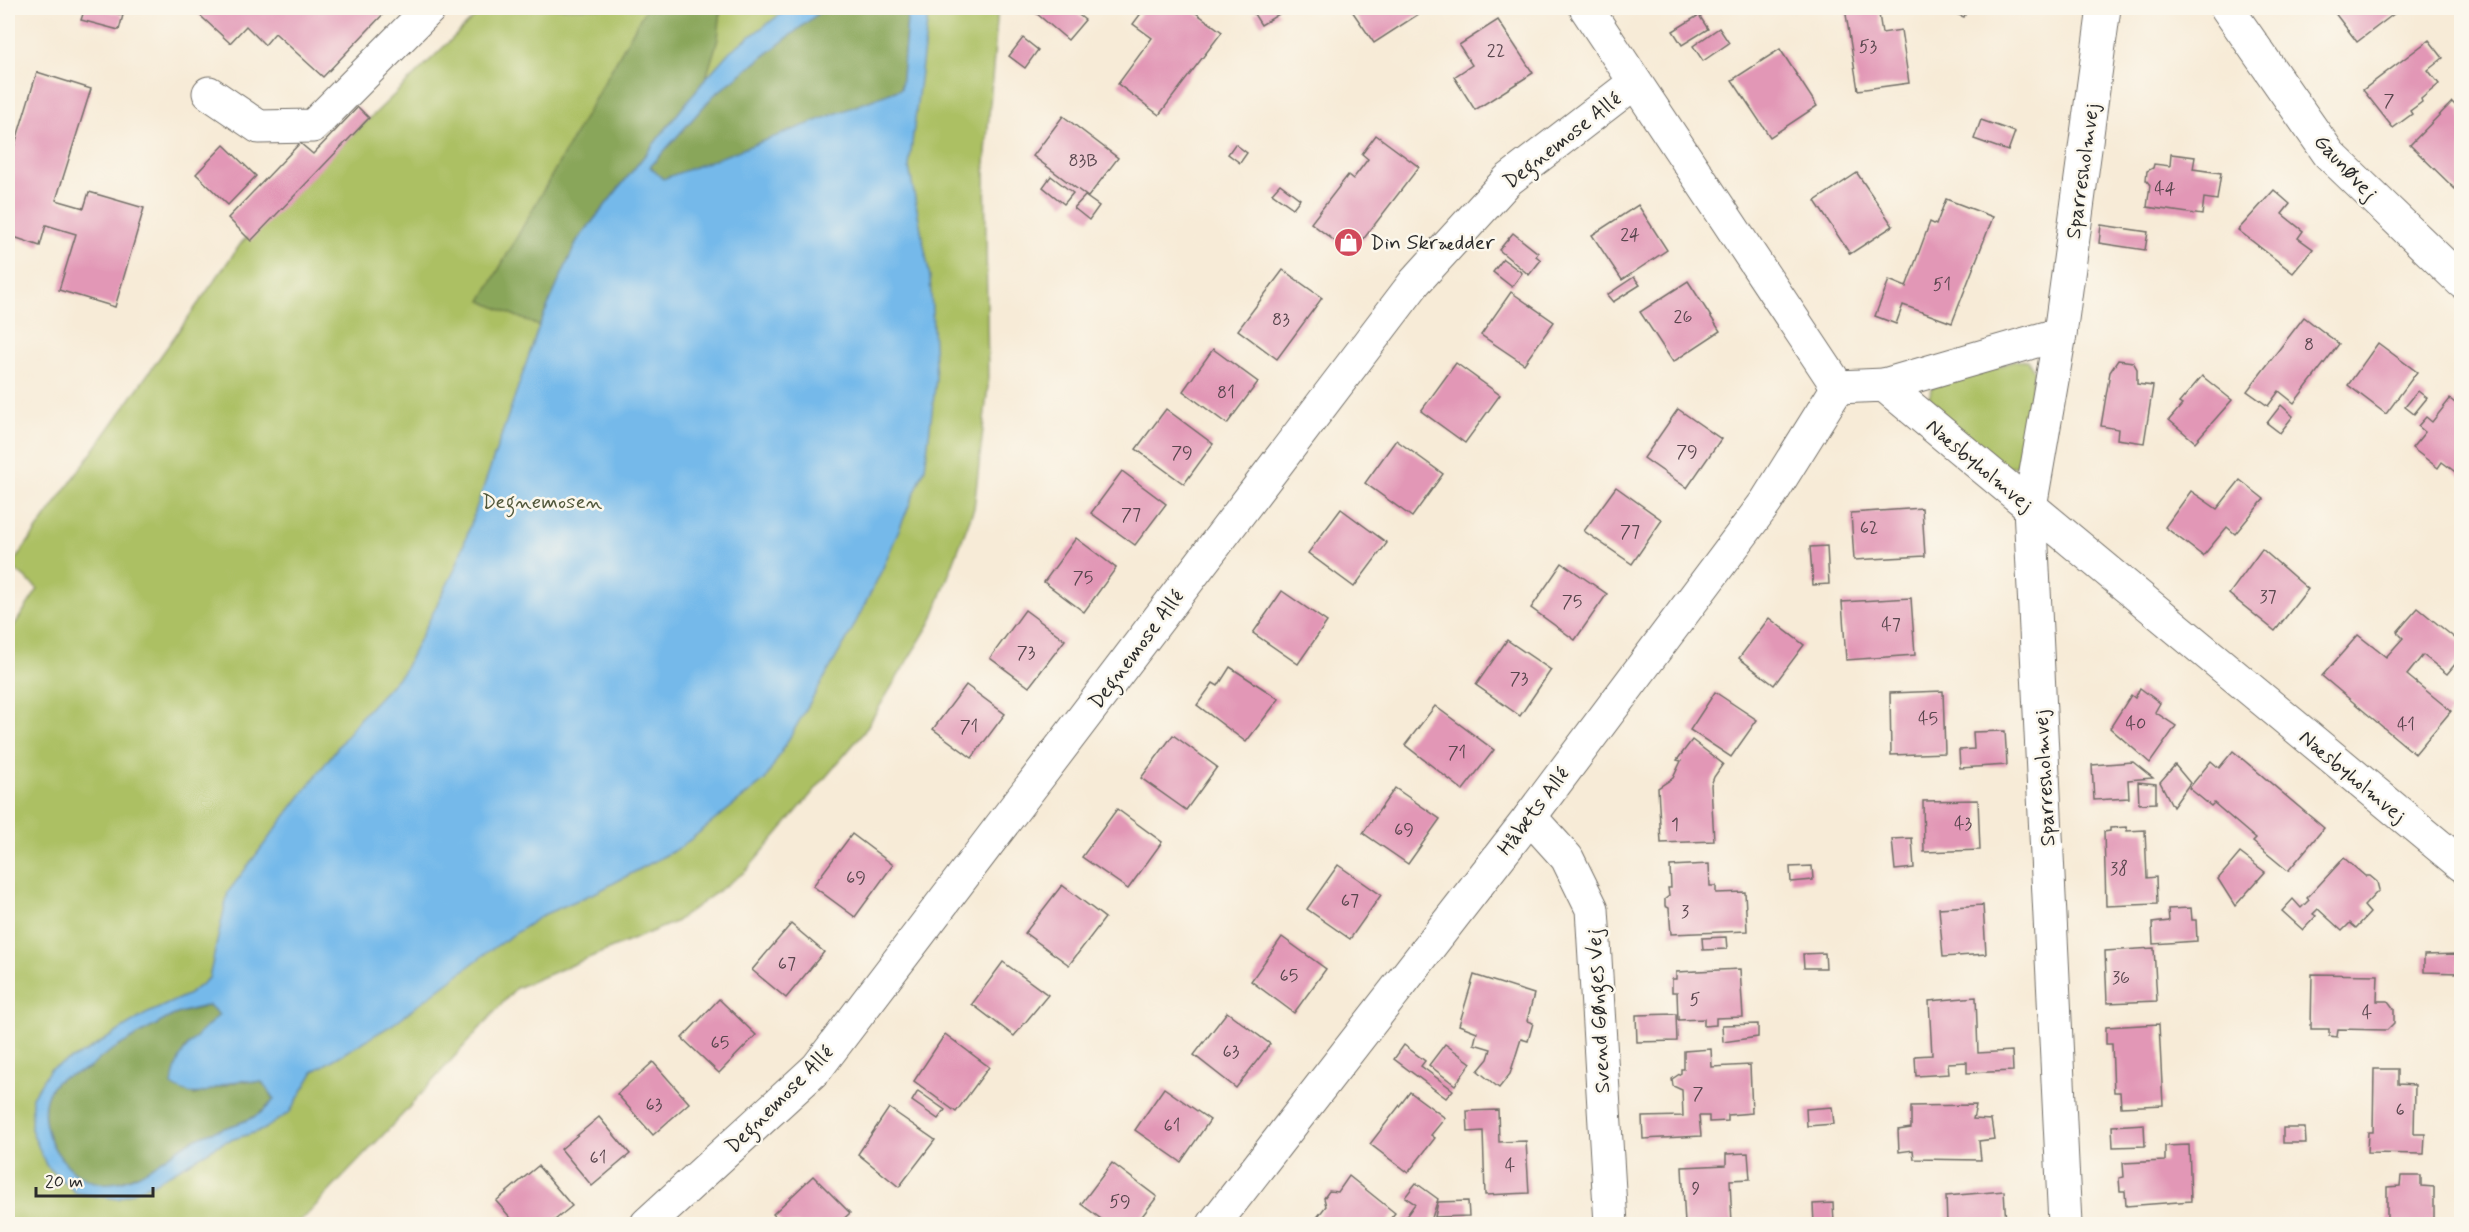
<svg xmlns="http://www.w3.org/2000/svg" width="2469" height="1232" viewBox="0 0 2469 1232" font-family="Mynerve,sans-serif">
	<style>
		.green { fill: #acc064; stroke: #6c7648; stroke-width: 1.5 }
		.forest { fill: #89a65a; stroke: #5a6842; stroke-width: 1.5 }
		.water { fill: #74b9ea; stroke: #50728a; stroke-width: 1.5; fill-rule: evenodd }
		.building { fill: #e297b6 }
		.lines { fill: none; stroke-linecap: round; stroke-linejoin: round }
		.minor-casing { stroke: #726e67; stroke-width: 35 }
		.minor { stroke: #fff; stroke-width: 33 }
		.labels { text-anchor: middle; stroke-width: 5; stroke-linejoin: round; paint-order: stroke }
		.number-label { font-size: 18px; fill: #59464e }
		.street-label { font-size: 21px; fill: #2b2b2b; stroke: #fbf7ec }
		.poi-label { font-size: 21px; fill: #2b2b2b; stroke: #fbf7ec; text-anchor: start }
		.park-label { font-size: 21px; fill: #52583c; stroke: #fbf7ec }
	</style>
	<rect width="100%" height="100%" fill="#fbf7ec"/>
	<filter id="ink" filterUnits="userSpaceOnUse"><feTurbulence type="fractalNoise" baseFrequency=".0167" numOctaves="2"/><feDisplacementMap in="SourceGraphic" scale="12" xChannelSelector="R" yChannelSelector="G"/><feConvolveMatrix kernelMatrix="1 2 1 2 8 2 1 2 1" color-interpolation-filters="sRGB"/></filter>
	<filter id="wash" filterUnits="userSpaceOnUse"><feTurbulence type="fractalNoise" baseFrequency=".008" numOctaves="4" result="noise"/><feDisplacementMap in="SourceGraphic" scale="24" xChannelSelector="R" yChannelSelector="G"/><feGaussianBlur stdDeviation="1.35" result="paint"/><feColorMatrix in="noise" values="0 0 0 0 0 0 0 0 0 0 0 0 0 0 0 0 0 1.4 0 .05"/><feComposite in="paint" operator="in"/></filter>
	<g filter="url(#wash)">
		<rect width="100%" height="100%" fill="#f7ebd7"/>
		<g class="green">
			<polygon points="484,8 998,8 985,164 988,386 974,508 931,622 864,732 746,871 675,922 516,988 403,1114 303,1219 293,1224 8,1224 8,635 38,589 11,566 242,242"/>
			<polygon points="2028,360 2034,371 2023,454 2016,466 2005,467 1935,409 1929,397 1933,387 2015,361"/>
		</g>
		<g class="forest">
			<polygon points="646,8 721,8 718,39 706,78 577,241 539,326 481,301"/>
			<polygon points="825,8 908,8 901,89 662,180 650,167 713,96"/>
			<path d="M209 1005 220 1015 184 1049 194 1095 239 1081 262 1082 274 1099C257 1124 225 1125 199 1137 184 1143 174 1153 161 1162 149 1171 130 1178 115 1183 72 1195 29 1127 50 1090 58 1074 75 1076 89 1068 94 1065 98 1060 103 1056 124 1042 147 1030 170 1017 181 1011 197 1010 209 1005Z"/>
		</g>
		<path class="water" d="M789 8H825L713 96 650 167 663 179 901 89 908 8H929L909 167 930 277 936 379 925 468 882 570 851 632 765 780 681 847 599 891 543 915 489 951 392 1025 314 1071 290 1112 263 1130 224 1142 156 1182 118 1199 76 1193 46 1165 31 1129 32 1097 50 1069 84 1053 144 1015 189 994 209 978 228 892 359 719 403 672 456 567 539 326 577 241 706 78 730 51ZM209 1005 219 1015C195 1039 176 1049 172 1085 202 1105 211 1084 239 1081 246 1080 255 1082 262 1082L274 1099C258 1124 225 1125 199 1137 169 1150 145 1180 111 1183 90 1186 74 1174 61 1158 47 1141 38 1110 50 1090 58 1074 75 1076 89 1068 94 1065 98 1060 103 1056 124 1042 147 1030 170 1017 181 1011 197 1009 209 1005Z"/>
		<g id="blocks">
			<g class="building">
				<polygon points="85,8 96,8 123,15 119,30 81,20"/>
				<polygon points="192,8 389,8 323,77 275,33 265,45 246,26 230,43"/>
				<polygon points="1030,8 1070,8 1085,20 1068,40"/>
				<polygon points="1145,8 1189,8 1222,32 1159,115 1118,84 1152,38 1133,24"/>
				<polygon points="1264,8 1275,8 1279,14 1261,25 1254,14"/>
				<polygon points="1350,8 1428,8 1374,43"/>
				<polygon points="1845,8 1878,8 1882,33 1901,30 1909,83 1858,90"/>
				<polygon points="1941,8 1968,8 1964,17"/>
				<polygon points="2331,8 2397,8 2399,10 2357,42"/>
				<polygon points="1699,15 1708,29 1682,45 1673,31"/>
				<polygon points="1498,20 1533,73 1475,110 1454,77 1472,65 1459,45"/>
				<polygon points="1719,28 1729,43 1703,61 1693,46"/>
				<polygon points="1023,38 1038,50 1025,68 1009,56"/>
				<polygon points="2429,40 2443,58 2428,70 2439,84 2421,99 2422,102 2410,111 2412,114 2393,128 2363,90"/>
				<polygon points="1780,49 1817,106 1770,137 1732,80"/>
				<polygon points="37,72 91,89 56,200 84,208 89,192 144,208 115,307 59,290 76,234 46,225 40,246 8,235 8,167"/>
				<polygon points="2452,102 2462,112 2462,190 2459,193 2410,145"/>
				<polygon points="358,107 369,118 251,241 228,218 300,143 313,154"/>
				<polygon points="1063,116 1118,158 1088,197 1033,156"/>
				<polygon points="1981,120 2015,132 2008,151 1974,139"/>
				<polygon points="1376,135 1419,167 1352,254 1311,223 1348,175 1353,179 1368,159 1362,154"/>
				<polygon points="1235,144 1247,153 1240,163 1228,154"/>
				<polygon points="224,145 256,176 228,205 196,174"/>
				<polygon points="2171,154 2195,157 2193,169 2221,173 2217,200 2204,198 2202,215 2147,207 2150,185 2146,180 2147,171 2153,168 2154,164 2170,166"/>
				<polygon points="1857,173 1893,226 1850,254 1815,201"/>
				<polygon points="1051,176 1073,193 1064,204 1043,187"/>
				<polygon points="1280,184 1300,199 1293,208 1272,193"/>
				<polygon points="2274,190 2290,204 2282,214 2303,231 2298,238 2313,249 2293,273 2238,230"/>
				<polygon points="1085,196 1099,206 1089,220 1074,208"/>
				<polygon points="1946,199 1993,217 1952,323 1903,305 1896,324 1875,316 1889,280 1906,287 1930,222 1936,225"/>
				<polygon points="1638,205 1667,250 1622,280 1592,235"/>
				<polygon points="2101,225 2148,232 2145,250 2099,243"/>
				<polygon points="1513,233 1538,253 1536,256 1541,260 1529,275 1499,250"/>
				<polygon points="1503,259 1522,273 1512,287 1493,272"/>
				<polygon points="1283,270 1322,298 1277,359 1238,330"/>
				<polygon points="1634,277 1640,285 1613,302 1607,295"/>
				<polygon points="1688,281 1720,331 1673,362 1640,312"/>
				<polygon points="1511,292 1554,322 1524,364 1481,335"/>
				<polygon points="2304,317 2339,344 2294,403 2279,391 2268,406 2247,391"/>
				<polygon points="2378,343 2417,372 2386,414 2348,385"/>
				<polygon points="1213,349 1258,382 1227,424 1183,391"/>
				<polygon points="2118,360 2133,362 2137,369 2137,384 2153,386 2144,443 2117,439 2118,429 2101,426 2110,372"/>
				<polygon points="1456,363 1500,395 1465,443 1421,411"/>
				<polygon points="2202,376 2232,400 2195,442 2169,420 2182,405 2179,403"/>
				<polygon points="2418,391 2427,398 2414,414 2405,407"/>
				<polygon points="2450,399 2455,403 2462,401 2462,477 2442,462 2438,468 2412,448 2425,432 2418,426 2426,417 2432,422"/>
				<polygon points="2281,405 2293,416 2280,433 2267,423"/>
				<polygon points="1166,409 1213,444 1184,484 1136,449"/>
				<polygon points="1678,409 1721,439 1687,488 1644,458"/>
				<polygon points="1396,440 1443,474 1412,517 1365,483"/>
				<polygon points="1122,471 1166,504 1135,545 1091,513"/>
				<polygon points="2240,480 2264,499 2235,534 2227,527 2203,556 2165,527 2191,491 2217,509"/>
				<polygon points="1616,487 1662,520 1632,564 1584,531"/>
				<polygon points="1922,508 1925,556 1854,560 1851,513"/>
				<polygon points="1341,509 1387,543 1354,587 1308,553"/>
				<polygon points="1076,538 1116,568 1084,612 1044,582"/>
				<polygon points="1827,546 1829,584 1813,585 1810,547"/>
				<polygon points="2262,549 2308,589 2275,631 2229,594"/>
				<polygon points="1562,563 1607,594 1575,640 1531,608"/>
				<polygon points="1282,591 1327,622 1298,664 1253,633"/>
				<polygon points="1911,598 1915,655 1846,660 1842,602"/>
				<polygon points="2418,608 2462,644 2462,656 2447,674 2423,655 2407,675 2451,711 2415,754 2322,676 2358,635 2386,657 2403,638 2397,632"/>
				<polygon points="1025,610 1065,640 1029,687 990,658"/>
				<polygon points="1769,618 1804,645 1774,685 1739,658"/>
				<polygon points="1507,640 1551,670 1520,716 1476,685"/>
				<polygon points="1230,667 1279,699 1246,742 1197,705 1213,683 1218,686"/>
				<polygon points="966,685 1005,714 972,758 933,729"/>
				<polygon points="2140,688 2160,703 2155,712 2176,726 2150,763 2110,728 2131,695 2135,698"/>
				<polygon points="1943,691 1945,753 1891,755 1890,693"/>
				<polygon points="1715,692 1757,720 1731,757 1690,730"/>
				<polygon points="1435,706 1494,750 1463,790 1405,745"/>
				<polygon points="2005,731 2007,765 1960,768 1959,750 1974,749 1973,732"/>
				<polygon points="1173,735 1217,767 1186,810 1141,778"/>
				<polygon points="1692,740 1723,764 1714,777 1711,785 1714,841 1661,843 1658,788 1673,778 1681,761 1677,760"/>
				<polygon points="2233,751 2324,828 2288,871 2253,842 2256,839 2214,803 2211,806 2189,788 2211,761 2219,768"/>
				<polygon points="2133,762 2153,778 2128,780 2129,798 2094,800 2092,765"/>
				<polygon points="2175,765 2190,783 2173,807 2160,782"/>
				<polygon points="2138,782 2156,784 2156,803 2139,804"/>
				<polygon points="1395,788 1440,819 1408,864 1363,833"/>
				<polygon points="1978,800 1980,850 1924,852 1923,801"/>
				<polygon points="1117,809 1162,842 1128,889 1082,857"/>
				<polygon points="2127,827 2127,831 2145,830 2147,878 2156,877 2157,904 2106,906 2104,832 2110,831 2110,828"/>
				<polygon points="852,834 893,865 855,917 813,886"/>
				<polygon points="1912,838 1914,868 1895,870 1892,839"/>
				<polygon points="2240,853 2265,872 2235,906 2218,879"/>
				<polygon points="2344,858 2365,876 2370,876 2377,882 2379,890 2364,906 2370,913 2356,928 2350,923 2342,931 2318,909 2313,914 2316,916 2303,930 2282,911 2293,899 2301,908 2309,900 2307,898"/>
				<polygon points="1709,864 1710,886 1716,886 1716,893 1745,892 1747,931 1671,934 1669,908 1665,906 1665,899 1669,896 1668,888 1671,888 1670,866"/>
				<polygon points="1338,865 1381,895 1350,939 1307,909"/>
				<polygon points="1812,866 1813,880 1791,882 1790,867"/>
				<polygon points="1062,885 1105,918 1069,965 1025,933"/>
				<polygon points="1983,905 1986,954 1943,957 1939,908"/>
				<polygon points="2191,908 2192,920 2196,920 2197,941 2153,944 2152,923 2169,921 2168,909"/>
				<polygon points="791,924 824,952 786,998 752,970"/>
				<polygon points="1282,937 1326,969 1294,1013 1251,981"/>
				<polygon points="1726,937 1727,949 1703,950 1702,938"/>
				<polygon points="2154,948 2157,1001 2107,1003 2105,951"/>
				<polygon points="1825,953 1826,968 1804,968 1803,954"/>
				<polygon points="2459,954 2459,973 2424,972 2424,955"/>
				<polygon points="1003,962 1048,995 1014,1036 972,1004"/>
				<polygon points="1740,969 1743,1017 1716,1018 1716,1025 1704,1026 1704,1019 1678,1020 1677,992 1672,992 1672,979 1676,979 1676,972"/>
				<polygon points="2312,974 2378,975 2377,1001 2388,1001 2394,1009 2394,1023 2387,1030 2338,1029 2337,1037 2329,1036 2329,1029 2311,1029"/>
				<polygon points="1474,975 1534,994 1527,1021 1533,1023 1528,1041 1521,1039 1510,1074 1499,1088 1478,1071 1488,1059 1491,1049 1474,1044 1477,1032 1459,1025"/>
				<polygon points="1976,997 1978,1053 2012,1051 2013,1071 1967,1073 1967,1062 1948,1063 1949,1074 1916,1076 1915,1056 1932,1055 1929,1001"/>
				<polygon points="719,999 756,1035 719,1073 682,1038"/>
				<polygon points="1227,1012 1270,1044 1236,1088 1194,1055"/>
				<polygon points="1676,1014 1677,1041 1637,1042 1636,1015"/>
				<polygon points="1758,1024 1758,1037 1723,1042 1722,1025"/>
				<polygon points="2159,1024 2163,1105 2121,1107 2120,1092 2114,1092 2112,1044 2106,1044 2106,1027"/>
				<polygon points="945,1034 989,1067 956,1112 914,1081"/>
				<polygon points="1445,1044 1471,1063 1455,1085 1429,1065"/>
				<polygon points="1404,1045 1425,1061 1421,1066 1453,1090 1446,1098 1394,1059"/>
				<polygon points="1711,1049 1712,1067 1750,1065 1752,1113 1728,1115 1728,1121 1709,1122 1709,1116 1699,1116 1701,1136 1643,1139 1642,1117 1683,1116 1682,1090 1673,1086 1672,1079 1681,1073 1681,1069 1684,1069 1684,1051"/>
				<polygon points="653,1062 689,1103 653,1135 617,1094"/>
				<polygon points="2374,1069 2398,1069 2398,1084 2415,1085 2414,1134 2425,1134 2424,1154 2367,1153 2368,1132 2373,1132"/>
				<polygon points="1164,1088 1210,1120 1181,1162 1135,1130"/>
				<polygon points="918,1091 945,1110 938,1119 912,1101"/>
				<polygon points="1410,1092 1445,1118 1431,1135 1435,1138 1408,1173 1370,1144"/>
				<polygon points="1976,1105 1973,1119 1991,1120 1994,1139 1979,1141 1981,1160 1914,1159 1913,1150 1899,1152 1898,1130 1911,1128 1911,1106"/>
				<polygon points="1832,1107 1834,1124 1807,1126 1806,1109"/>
				<polygon points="889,1108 935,1140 899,1187 858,1154"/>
				<polygon points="1498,1110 1499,1142 1526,1141 1529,1193 1485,1195 1483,1131 1468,1132 1467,1111"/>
				<polygon points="599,1117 630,1154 592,1186 561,1149"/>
				<polygon points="2144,1124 2145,1146 2113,1147 2112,1126"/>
				<polygon points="2283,1128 2305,1128 2306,1143 2283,1143"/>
				<polygon points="2189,1145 2191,1201 2126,1206 2125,1191 2120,1191 2119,1178 2124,1177 2123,1163 2165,1161 2165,1146"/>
				<polygon points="1748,1153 1750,1179 1730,1180 1732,1224 1685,1224 1682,1167 1726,1165 1726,1154"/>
				<polygon points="1112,1163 1157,1197 1136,1224 1108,1224 1081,1204"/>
				<polygon points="538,1166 572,1206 550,1224 516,1224 496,1201"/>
				<polygon points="813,1176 850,1213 838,1224 783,1224 773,1214"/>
				<polygon points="1349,1176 1395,1213 1386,1224 1321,1224 1315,1220 1326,1206 1324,1198 1329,1191 1338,1192"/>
				<polygon points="2401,1176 2421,1176 2421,1186 2434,1187 2434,1224 2387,1224 2387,1187 2400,1186"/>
				<polygon points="1416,1183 1438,1199 1430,1224 1406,1224 1402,1222 1415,1204 1405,1197"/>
				<polygon points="2004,1191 2006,1224 1947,1224 1946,1196"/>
				<polygon points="1468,1201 1469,1216 1435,1217 1438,1202"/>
				<polygon points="1833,1203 1834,1223 1814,1224 1813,1204"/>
			</g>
		</g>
	</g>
	<g filter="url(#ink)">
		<use href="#blocks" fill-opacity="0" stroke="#726e67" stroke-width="1.5"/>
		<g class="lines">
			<defs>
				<g id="minor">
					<polyline points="1586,8 1838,387 1884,385 2462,865"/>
					<polyline points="2227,8 2329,154 2462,282"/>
					<polyline points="209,93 259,127 313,126 430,8"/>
					<polyline points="1884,385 2060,334"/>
					<polyline points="1530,817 1567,858 1592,909 1611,1224"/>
					<polyline points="647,1224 817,1068 1415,282 1508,180 1634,83"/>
					<polyline points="1214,1224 1530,817 1766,502 1838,387"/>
					<polyline points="2065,1224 2030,507 2060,334 2104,8"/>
				</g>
			</defs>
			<use href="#minor" class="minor-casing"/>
			<use href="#minor" class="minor"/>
		</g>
	</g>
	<defs>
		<symbol id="shop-disc" viewBox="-11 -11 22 22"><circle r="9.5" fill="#d1495b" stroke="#fbf7ec"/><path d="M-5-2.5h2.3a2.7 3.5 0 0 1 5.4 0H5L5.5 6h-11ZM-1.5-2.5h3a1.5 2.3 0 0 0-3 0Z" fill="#fff"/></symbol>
	</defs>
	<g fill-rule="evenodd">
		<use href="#shop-disc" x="1332" y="226" width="33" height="33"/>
	</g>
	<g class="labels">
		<g class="number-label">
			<text x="1868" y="52">53</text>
			<text x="1496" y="56">22</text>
			<text x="2389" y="106">7</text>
			<text x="1083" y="166">83B</text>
			<text x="2165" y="194">44</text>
			<text x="1630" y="240">24</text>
			<text x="1942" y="290">51</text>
			<text x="1683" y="322">26</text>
			<text x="1281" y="325">83</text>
			<text x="2309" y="350">8</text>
			<text x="1226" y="398">81</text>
			<text x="1687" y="457">79</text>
			<text x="1182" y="458">79</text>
			<text x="1131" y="520">77</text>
			<text x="1869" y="533">62</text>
			<text x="1630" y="537">77</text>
			<text x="1083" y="583">75</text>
			<text x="2268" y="602">37</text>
			<text x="1572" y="607">75</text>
			<text x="1891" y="630">47</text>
			<text x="1026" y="658">73</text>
			<text x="1519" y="684">73</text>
			<text x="1928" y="724">45</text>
			<text x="2136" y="729">40</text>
			<text x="2406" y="730">41</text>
			<text x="969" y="732">71</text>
			<text x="1457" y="758">71</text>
			<text x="1963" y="829">43</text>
			<text x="1675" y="830">1</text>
			<text x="1404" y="835">69</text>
			<text x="2119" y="874">38</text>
			<text x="856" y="883">69</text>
			<text x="1350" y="906">67</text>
			<text x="1685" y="917">3</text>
			<text x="787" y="969">67</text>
			<text x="1289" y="981">65</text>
			<text x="2121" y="983">36</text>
			<text x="1695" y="1005">5</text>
			<text x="2367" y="1018">4</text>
			<text x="720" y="1048">65</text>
			<text x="1231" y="1057">63</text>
			<text x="1698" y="1099">7</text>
			<text x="654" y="1110">63</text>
			<text x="2400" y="1115">6</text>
			<text x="1172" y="1131">61</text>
			<text x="598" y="1163">61</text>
			<text x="1510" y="1171">4</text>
			<text x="1696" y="1194">9</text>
			<text x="1120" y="1207">59</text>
		</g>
		<g class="street-label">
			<text transform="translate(1562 140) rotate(-38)" y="7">Degnemose Allé</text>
			<text transform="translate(2346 167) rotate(47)" y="7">Gaunøvej</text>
			<text transform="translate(2082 171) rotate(-82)" y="7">Sparresholmvej</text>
			<text transform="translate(1980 465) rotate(40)" y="7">Næsbyholmvej</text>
			<text transform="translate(1136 649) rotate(-53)" y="7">Degnemose Allé</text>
			<text transform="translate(2353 776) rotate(40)" y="7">Næsbyholmvej</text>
			<text transform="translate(2044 778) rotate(-93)" y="7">Sparresholmvej</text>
			<text transform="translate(1533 811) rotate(-53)" y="7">Håbets Allé</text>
			<text transform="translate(1598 1011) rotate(-93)" y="7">Svend Gønges Vej</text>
			<text transform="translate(779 1099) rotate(-45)" y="7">Degnemose Allé</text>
		</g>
		<g class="poi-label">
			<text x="1370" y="249">Din Skrædder</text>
		</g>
		<g class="park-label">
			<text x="542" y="508">Degnemosen</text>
		</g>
	</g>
	<rect width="2469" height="1232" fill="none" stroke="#fbf7ec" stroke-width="30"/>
	<path d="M36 1187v9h117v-9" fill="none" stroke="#2b2b2b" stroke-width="3"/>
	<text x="45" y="1187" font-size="18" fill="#2b2b2b" stroke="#fbf7ec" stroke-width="4.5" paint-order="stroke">20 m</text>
</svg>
